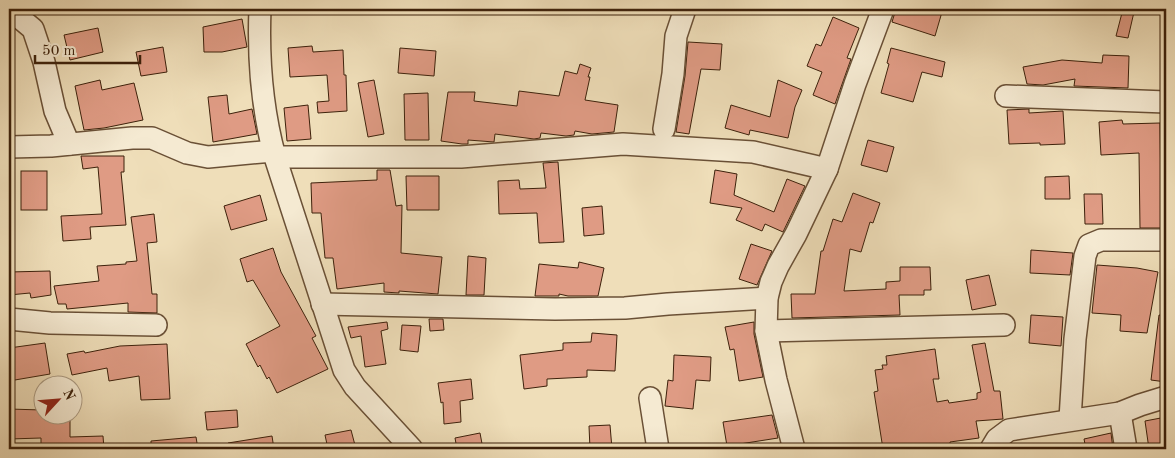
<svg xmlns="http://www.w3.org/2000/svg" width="1175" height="458" viewBox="0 0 1175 458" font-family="'Old Standard TT',serif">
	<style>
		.building { fill: #df9b84; stroke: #3d210b }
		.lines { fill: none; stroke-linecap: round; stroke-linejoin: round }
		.minor-casing { stroke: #6a5036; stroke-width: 24 }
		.minor { stroke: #f5ead2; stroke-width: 21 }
	</style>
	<rect width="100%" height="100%" fill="#efdeb9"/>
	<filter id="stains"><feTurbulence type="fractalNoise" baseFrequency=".004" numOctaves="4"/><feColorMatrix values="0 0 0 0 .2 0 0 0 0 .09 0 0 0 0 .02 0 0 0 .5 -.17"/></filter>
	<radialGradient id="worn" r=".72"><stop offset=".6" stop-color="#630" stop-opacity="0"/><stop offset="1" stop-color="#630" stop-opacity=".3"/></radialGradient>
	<g class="building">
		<polygon points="896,9 933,9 942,12 935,36 892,22"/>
		<polygon points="1123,9 1134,12 1128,38 1116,36"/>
		<polygon points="833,17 859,28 847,58 851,59 835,104 813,95 822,72 807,66 816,44 821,46"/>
		<polygon points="242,19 247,47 222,52 204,52 203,27"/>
		<polygon points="98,28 103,52 70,60 64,35"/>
		<polygon points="688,42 722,44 720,70 701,69 689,134 676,132 685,76"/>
		<polygon points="312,46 313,52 343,50 344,75 346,75 347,111 318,113 317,102 329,101 327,75 290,77 288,48"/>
		<polygon points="163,47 167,72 141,76 136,52"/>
		<polygon points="400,48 436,51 434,76 398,73"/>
		<polygon points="891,48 945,62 942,77 922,72 913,102 881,93 889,64 887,63"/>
		<polygon points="1103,55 1129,56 1128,88 1074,86 1075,79 1043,85 1027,84 1023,67 1062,60 1102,63"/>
		<polygon points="580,64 591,68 588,77 590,77 585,100 618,105 614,132 592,134 575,131 574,135 566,136 541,133 540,138 534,139 495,134 494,142 468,140 468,144 462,144 441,141 448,92 475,92 474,101 517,106 519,91 559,96 565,71 577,74"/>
		<polygon points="100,80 102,90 134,83 143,120 104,128 84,130 75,86"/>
		<polygon points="374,80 384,134 368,137 358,83"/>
		<polygon points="778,80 802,90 795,107 788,138 750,130 749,135 725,128 731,105 770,117"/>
		<polygon points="428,93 429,140 405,140 404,94"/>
		<polygon points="227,95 229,114 252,109 257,134 213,142 208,97"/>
		<polygon points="308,105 311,139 287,141 284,108"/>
		<polygon points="1029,109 1029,113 1063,111 1065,144 1040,145 1040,143 1009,144 1007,110"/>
		<polygon points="1122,120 1123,124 1160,123 1161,194 1166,194 1166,228 1140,228 1139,153 1101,155 1099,122"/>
		<polygon points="868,140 894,147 887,172 861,165"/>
		<polygon points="81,156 124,156 124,172 121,172 126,225 90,227 91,239 63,241 61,216 102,214 98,167 83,169"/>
		<polygon points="558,162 564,242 539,243 537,213 499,214 498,181 519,180 520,189 546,188 543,163"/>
		<polygon points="377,170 390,170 396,206 402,205 401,253 442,257 438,294 399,291 399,293 384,292 384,283 337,289 333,258 325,258 321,213 312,213 311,183 377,180"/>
		<polygon points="715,170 737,174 734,195 774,212 787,179 805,186 783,232 765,224 762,231 736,220 742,208 710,203"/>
		<rect x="21" y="171" width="26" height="39"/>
		<polygon points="406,176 439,176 439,210 407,210"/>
		<polygon points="1069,176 1070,199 1045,199 1045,177"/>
		<polygon points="853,193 880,203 873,223 870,222 861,252 850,249 844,291 886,289 886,282 900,281 900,267 930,267 931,290 924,290 924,295 899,295 900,315 792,318 791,294 815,294 821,251 823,251 833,219 842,222"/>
		<polygon points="1084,194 1102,194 1103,224 1085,224"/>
		<polygon points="260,195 267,220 231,230 224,206"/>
		<polygon points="602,206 604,234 584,236 582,208"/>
		<polygon points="154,214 157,242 147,243 152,294 157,294 157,313 128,312 128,303 67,309 66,304 58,304 54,286 99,281 97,266 126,264 126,262 137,261 131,217"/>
		<polygon points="751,244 772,251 757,285 739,279"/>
		<polygon points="273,248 281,272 316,336 312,338 328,369 277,393 269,377 267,379 260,365 258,367 246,344 280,326 253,280 247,282 240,259"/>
		<polygon points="1031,250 1073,253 1070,275 1030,273"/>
		<polygon points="468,256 486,258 484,295 466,295"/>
		<polygon points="579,262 604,268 598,296 568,296 559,294 559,296 535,296 539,264 578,268"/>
		<polygon points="1097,265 1137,268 1158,272 1147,333 1120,331 1121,315 1092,313"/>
		<polygon points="50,271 51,295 31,298 30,293 9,295 9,272"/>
		<polygon points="989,275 996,305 972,310 966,280"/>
		<polygon points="1031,315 1063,317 1061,346 1029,343"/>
		<polygon points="1159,315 1166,316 1166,382 1151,380"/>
		<polygon points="429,319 443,319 444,330 430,331"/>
		<polygon points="387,322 388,329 381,331 386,364 365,367 361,336 351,338 348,327"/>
		<polygon points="754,322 754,334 763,377 739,381 734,349 730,350 725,327"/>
		<polygon points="402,325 421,326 418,352 400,350"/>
		<polygon points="592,333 617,335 615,371 587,370 587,377 547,379 547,386 524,389 520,355 563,350 563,343 591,342"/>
		<polygon points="45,343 50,374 9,381 9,348"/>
		<polygon points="985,343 994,391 1000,391 1003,419 976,421 979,438 950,442 950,449 883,449 874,392 878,391 875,370 883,369 882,365 887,365 886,356 935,349 939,379 933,379 937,402 948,400 949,403 977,399 977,393 981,392 972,345"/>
		<polygon points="167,344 170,399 141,400 139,376 109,381 107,368 72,375 67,354 84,351 85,353 120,346"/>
		<polygon points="674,355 711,357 710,381 696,380 693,409 665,406 668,380 673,381"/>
		<polygon points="471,379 473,399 460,401 461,422 444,424 443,402 441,403 438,383"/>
		<polygon points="9,409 42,410 42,416 70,416 70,437 103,436 104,449 41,449 41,438 9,439"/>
		<polygon points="237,410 238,427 207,430 205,412"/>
		<polygon points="772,415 778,438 727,446 723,422"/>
		<polygon points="1166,417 1166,449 1149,449 1145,421"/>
		<polygon points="610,425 612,449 590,449 589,426"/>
		<polygon points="351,430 356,449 328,449 325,435"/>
		<polygon points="480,433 483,449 457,449 455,438"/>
		<polygon points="1111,433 1113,449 1086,449 1084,439"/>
		<polygon points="272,436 274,449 228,449 228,443"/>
		<polygon points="196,437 198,449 151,449 151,441"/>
	</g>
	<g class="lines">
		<defs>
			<g id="minor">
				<polyline points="9,9 33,29 44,62 55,111 69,144"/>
				<path d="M260 9C258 58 262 109 275 157L344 370 355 387 412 449"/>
				<polyline points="1006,96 1166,102"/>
				<polyline points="664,129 673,74 676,36 685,9"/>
				<polyline points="9,147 51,146 132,138 152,138 187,153 208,157 273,151"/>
				<polyline points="275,157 461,157 623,144 753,152 827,169"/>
				<polyline points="322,304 555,309 625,308 668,304 767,298"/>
				<polyline points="9,319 50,323 156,325"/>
				<polyline points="766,331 1004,325"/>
				<polyline points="650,398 658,449"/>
				<polyline points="1120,413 1126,449"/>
				<polyline points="1070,419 1075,339 1085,256 1089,245 1101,240 1166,240"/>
				<polyline points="794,449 776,380 766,331 767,298 771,282 778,266 796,234 827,169 855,84 883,9"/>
				<polyline points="991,449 997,439 1009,430 1120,413 1140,405 1166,397"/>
			</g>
		</defs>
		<use href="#minor" class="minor-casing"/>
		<use href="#minor" class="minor"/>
	</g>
	<rect width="1175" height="458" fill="none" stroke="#efdeb9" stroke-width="30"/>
	<rect x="10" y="10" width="1155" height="438" fill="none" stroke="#3d210b" stroke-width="2.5"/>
	<rect x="15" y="15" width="1145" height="428" fill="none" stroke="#3d210b"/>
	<g transform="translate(58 400) rotate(64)"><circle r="24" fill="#f5ead2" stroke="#ab9a82"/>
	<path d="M0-4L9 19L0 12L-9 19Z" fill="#8f2418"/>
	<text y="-8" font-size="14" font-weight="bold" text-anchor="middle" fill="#3d210b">N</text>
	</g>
	<path d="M35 55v8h105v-8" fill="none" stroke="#3d210b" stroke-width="2.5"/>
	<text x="42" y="55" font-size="15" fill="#3d210b" stroke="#f5ead2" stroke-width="4" paint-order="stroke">50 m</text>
	<rect width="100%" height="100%" filter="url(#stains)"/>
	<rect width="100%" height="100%" fill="url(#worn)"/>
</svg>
